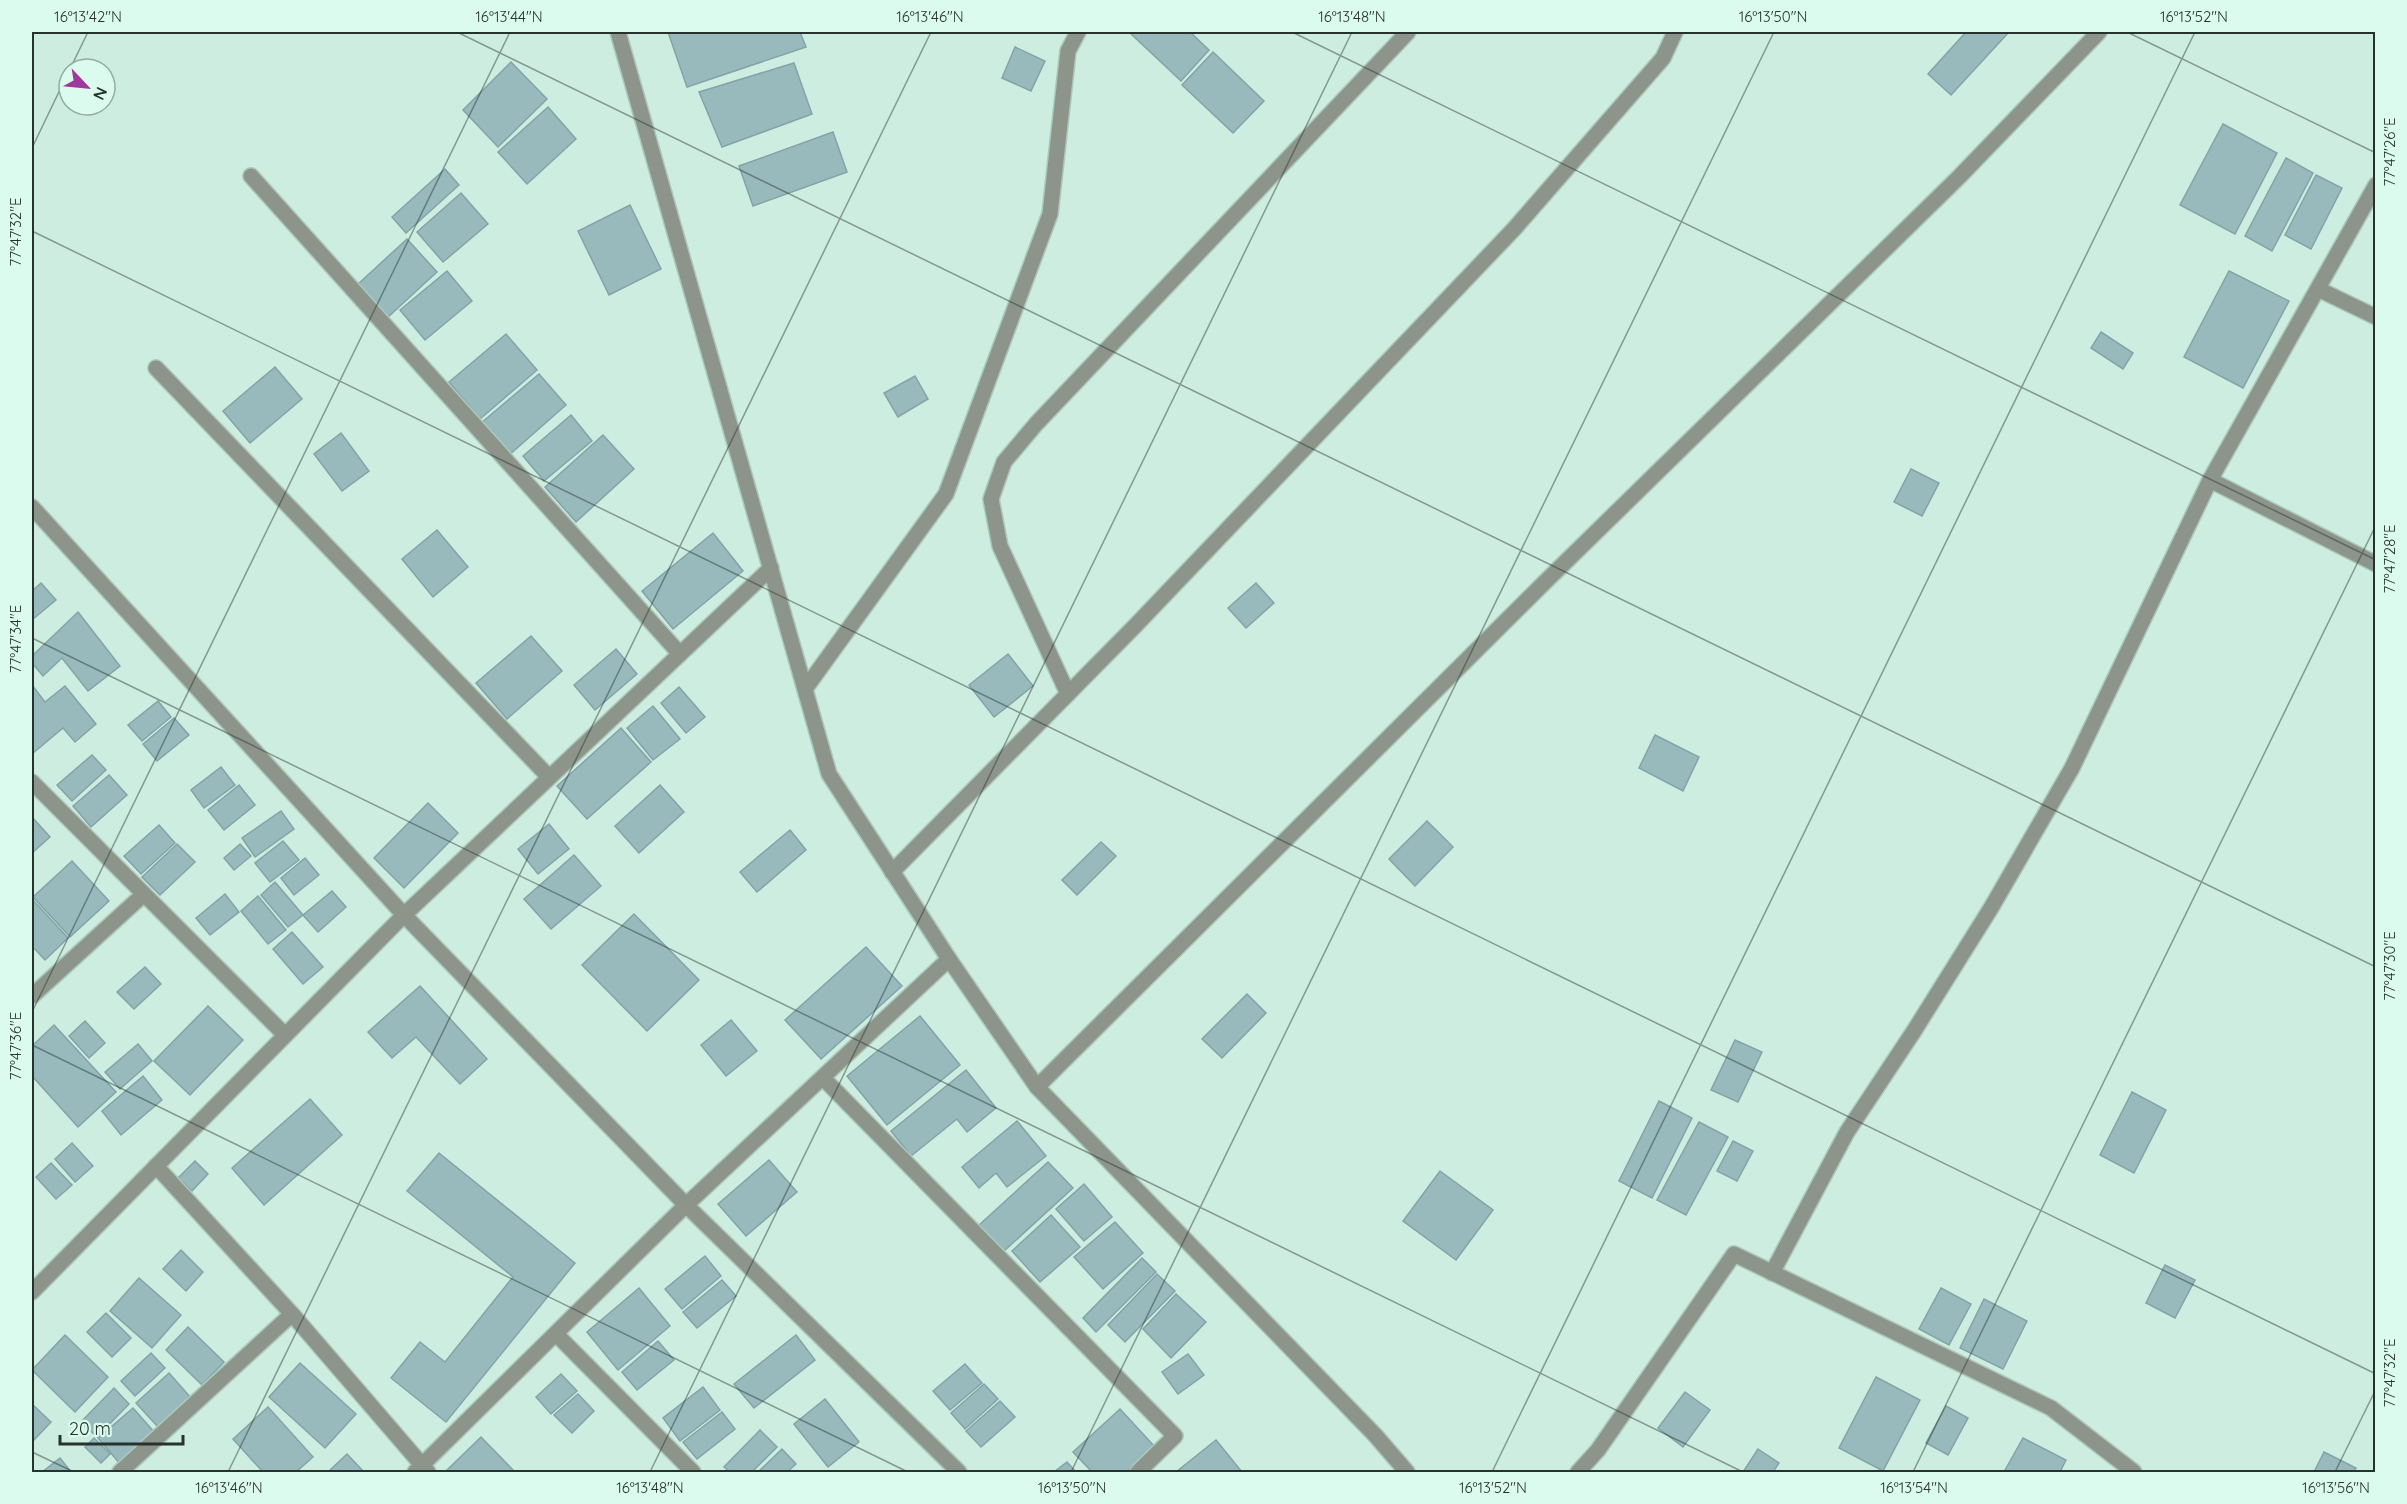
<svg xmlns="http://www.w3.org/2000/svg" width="2407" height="1504" viewBox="0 0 2407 1504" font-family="Quicksand,sans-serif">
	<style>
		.building { fill: #98babd; stroke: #83a4a6; stroke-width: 1.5 }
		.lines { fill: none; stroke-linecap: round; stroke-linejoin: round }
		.minor-casing { stroke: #acc8bd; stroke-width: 18 }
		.minor { stroke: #8d958b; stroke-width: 15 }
		.ticks { fill: none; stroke: #26322d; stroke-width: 1.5; stroke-opacity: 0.45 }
		.neatline { fill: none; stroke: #26322d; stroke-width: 2 }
		.ticks-label { font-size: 15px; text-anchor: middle; fill: #26322d }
	</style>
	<rect width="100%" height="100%" fill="#ceede1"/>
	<g class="building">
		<polygon points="668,32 800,32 806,47 687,87"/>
		<polygon points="1129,32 1190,32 1209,50 1181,81"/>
		<polygon points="1966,32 2009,32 1951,95 1928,74"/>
		<polygon points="1015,47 1045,61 1031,91 1002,78"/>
		<polygon points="1213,52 1264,101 1233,133 1182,85"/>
		<polygon points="511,62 547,99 498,147 463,110"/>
		<polygon points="794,63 812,114 722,147 699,92"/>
		<polygon points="548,107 576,139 527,184 498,152"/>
		<polygon points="2223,124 2277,153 2235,234 2180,205"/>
		<polygon points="833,132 847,172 753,206 739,166"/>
		<polygon points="2286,158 2313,173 2272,251 2245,236"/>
		<polygon points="445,169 459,185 406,233 392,217"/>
		<polygon points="2316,175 2342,188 2311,249 2285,235"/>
		<polygon points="461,193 488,224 443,262 417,232"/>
		<polygon points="630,205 661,269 609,295 578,231"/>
		<polygon points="407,239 437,272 387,318 357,285"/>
		<polygon points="447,271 472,301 425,340 400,310"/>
		<polygon points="2229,271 2289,301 2243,388 2184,357"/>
		<polygon points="2101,332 2133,353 2123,369 2091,348"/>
		<polygon points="506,334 537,370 480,419 449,382"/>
		<polygon points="275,367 302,399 250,443 223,411"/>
		<polygon points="539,374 566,405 508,456 481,423"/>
		<polygon points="915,376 928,399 898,417 884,393"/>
		<polygon points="571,415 592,441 544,481 523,456"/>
		<polygon points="341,433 369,471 342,491 314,454"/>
		<polygon points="603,435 634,469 576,522 545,487"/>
		<polygon points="1911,469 1939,483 1922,516 1894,502"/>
		<polygon points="437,530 468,567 433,597 402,559"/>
		<polygon points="713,533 743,571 673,629 642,591"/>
		<polygon points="41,583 56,600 32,620 32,591"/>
		<polygon points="1256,583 1274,603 1246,628 1228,608"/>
		<polygon points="78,612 120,666 88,691 62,658 43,676 32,663 32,656"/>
		<polygon points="531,636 562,671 507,719 476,683"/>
		<polygon points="616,649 637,674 595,710 574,685"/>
		<polygon points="1008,654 1033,686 994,717 969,685"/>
		<polygon points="32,685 45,702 65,686 96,724 75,742 63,728 32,754"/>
		<polygon points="679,687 705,717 686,733 661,703"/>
		<polygon points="158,701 171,717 142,741 128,725"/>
		<polygon points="653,706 680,739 653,760 627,728"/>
		<polygon points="174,718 189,735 157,761 143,744"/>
		<polygon points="621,728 651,762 587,819 557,786"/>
		<polygon points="1655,735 1699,757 1683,791 1639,768"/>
		<polygon points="92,755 106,770 72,801 57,785"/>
		<polygon points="221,767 235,785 204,808 191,790"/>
		<polygon points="109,775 127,795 91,827 73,806"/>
		<polygon points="239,785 255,805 224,830 208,810"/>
		<polygon points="660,785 684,812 639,853 615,826"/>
		<polygon points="428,803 458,833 404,888 374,858"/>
		<polygon points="281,811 294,829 255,857 242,838"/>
		<polygon points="32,817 50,837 32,853"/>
		<polygon points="1427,821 1453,847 1415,886 1389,859"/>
		<polygon points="549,824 569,849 538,874 518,849"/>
		<polygon points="159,825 175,843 141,874 124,856"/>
		<polygon points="790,830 806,850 757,892 740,872"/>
		<polygon points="283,841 299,860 270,882 255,863"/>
		<polygon points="1101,842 1116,856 1077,895 1062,880"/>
		<polygon points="177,844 195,862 160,895 142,877"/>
		<polygon points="240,844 251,856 234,870 224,858"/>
		<polygon points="574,855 601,886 551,929 524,899"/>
		<polygon points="305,858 319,875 294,895 281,878"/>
		<polygon points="72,861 109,901 70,937 33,897"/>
		<polygon points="275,882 303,915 288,927 261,895"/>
		<polygon points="332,891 346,907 318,932 303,915"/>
		<polygon points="225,894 239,912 210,935 196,918"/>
		<polygon points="258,896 286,930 268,944 241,911"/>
		<polygon points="32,899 68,938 45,960 32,946"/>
		<polygon points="634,914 699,980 647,1031 582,965"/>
		<polygon points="292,932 323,967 303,984 273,949"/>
		<polygon points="866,947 902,986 821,1059 785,1020"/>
		<polygon points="145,967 161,984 134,1009 117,992"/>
		<polygon points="420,986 487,1059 460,1084 416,1037 392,1058 368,1032"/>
		<polygon points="1247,994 1266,1013 1222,1058 1202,1039"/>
		<polygon points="208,1006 243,1040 190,1095 154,1061"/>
		<polygon points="920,1016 960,1065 887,1125 847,1076"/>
		<polygon points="731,1020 757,1051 726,1076 701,1045"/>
		<polygon points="85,1021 105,1043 89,1058 69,1036"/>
		<polygon points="54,1025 116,1092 78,1127 32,1076 32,1046"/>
		<polygon points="1735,1040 1762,1052 1738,1102 1711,1090"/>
		<polygon points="138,1044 152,1061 120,1089 105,1072"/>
		<polygon points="966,1070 996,1108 967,1132 957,1119 911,1156 891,1131"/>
		<polygon points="143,1076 162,1100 121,1135 102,1111"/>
		<polygon points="2132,1092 2166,1110 2134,1173 2100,1155"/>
		<polygon points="310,1099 342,1135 264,1205 232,1168"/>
		<polygon points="1659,1101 1692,1118 1652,1198 1619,1181"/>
		<polygon points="1017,1121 1046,1156 1007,1187 996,1173 979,1188 962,1167"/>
		<polygon points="1699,1122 1728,1137 1686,1215 1657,1200"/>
		<polygon points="1733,1141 1753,1151 1737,1181 1717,1171"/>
		<polygon points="72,1143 93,1166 75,1182 55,1159"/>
		<polygon points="439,1153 575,1263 446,1422 391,1378 420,1342 445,1362 513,1277 407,1191"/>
		<polygon points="769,1160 797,1192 746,1236 718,1204"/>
		<polygon points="195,1161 208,1174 192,1191 178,1178"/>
		<polygon points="1048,1162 1073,1188 1003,1252 978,1226"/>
		<polygon points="51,1163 72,1185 56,1199 36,1177"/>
		<polygon points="1440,1171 1493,1210 1456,1260 1403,1221"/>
		<polygon points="1084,1184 1112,1217 1084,1241 1056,1209"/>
		<polygon points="1051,1215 1080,1247 1040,1282 1012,1251"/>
		<polygon points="1115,1222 1143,1253 1103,1289 1074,1257"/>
		<polygon points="181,1250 203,1272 186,1291 163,1269"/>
		<polygon points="705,1256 721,1276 682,1309 665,1289"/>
		<polygon points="1142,1258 1156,1272 1096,1332 1083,1318"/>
		<polygon points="2165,1265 2195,1280 2175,1318 2146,1303"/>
		<polygon points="1157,1274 1175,1291 1125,1342 1108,1325"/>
		<polygon points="139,1278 181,1315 152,1348 110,1311"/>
		<polygon points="722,1280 736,1296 697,1328 683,1312"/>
		<polygon points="639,1288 670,1326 618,1370 587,1332"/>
		<polygon points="1941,1288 1971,1304 1949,1345 1919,1329"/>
		<polygon points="1176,1294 1206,1322 1171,1358 1143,1329"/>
		<polygon points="1984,1299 2027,1321 2003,1369 1960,1348"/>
		<polygon points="106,1313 131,1338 112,1357 87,1332"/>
		<polygon points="188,1327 224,1362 202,1385 166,1350"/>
		<polygon points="65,1335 108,1377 75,1412 32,1370"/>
		<polygon points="796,1335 815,1360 754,1408 734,1384"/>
		<polygon points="658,1341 674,1360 637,1390 622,1372"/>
		<polygon points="151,1353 165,1368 135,1396 121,1381"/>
		<polygon points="1188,1354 1204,1375 1178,1394 1162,1372"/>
		<polygon points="300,1363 356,1414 325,1448 269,1397"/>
		<polygon points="965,1364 982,1383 950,1410 933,1391"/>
		<polygon points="169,1373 191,1398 158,1427 136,1403"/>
		<polygon points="561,1374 577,1391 551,1414 536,1397"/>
		<polygon points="1876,1377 1920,1400 1883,1471 1839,1448"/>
		<polygon points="984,1384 998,1399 965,1429 951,1413"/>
		<polygon points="703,1387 720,1410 680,1441 663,1418"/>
		<polygon points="114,1388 129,1404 97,1437 81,1422"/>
		<polygon points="1685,1392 1710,1410 1683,1447 1658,1428"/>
		<polygon points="578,1394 594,1411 572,1433 554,1415"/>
		<polygon points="825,1399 859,1442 828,1467 794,1424"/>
		<polygon points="1000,1401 1015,1417 981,1447 966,1431"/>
		<polygon points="32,1404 51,1422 32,1442"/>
		<polygon points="1946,1406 1968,1418 1948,1455 1926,1443"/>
		<polygon points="268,1407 313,1457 296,1472 263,1472 233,1439"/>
		<polygon points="133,1408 155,1433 120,1464 98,1438"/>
		<polygon points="1120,1409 1155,1447 1127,1472 1092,1472 1073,1452"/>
		<polygon points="722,1412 735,1429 697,1459 683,1442"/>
		<polygon points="760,1430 777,1447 752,1472 730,1472 724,1467"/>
		<polygon points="481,1437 515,1472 445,1472"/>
		<polygon points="94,1438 110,1454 101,1463 85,1447"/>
		<polygon points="2023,1438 2066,1460 2060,1472 2004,1472"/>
		<polygon points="1216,1440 1242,1472 1176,1472"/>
		<polygon points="782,1449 796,1464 787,1472 758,1472"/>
		<polygon points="1758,1449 1779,1463 1773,1472 1743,1472"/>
		<polygon points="2324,1452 2356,1468 2353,1472 2314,1472"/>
		<polygon points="347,1454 364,1472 328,1472"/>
		<polygon points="60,1458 71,1472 42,1472"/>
		<polygon points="1067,1462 1076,1472 1054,1472"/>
	</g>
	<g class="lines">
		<defs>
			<g id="minor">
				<polyline points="618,32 829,774 949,959 1037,1087 1375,1435 1407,1472"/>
				<polyline points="251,176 680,654"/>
				<polyline points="2318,289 2376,317"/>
				<polyline points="156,368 549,777"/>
				<polyline points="2210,480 2376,564"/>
				<polyline points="32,507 404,915 32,1292"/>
				<polyline points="771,568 404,915 686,1205 959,1472"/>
				<polyline points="805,689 946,494 1050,214 1068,51 1078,32"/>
				<polyline points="1068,694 1000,546 991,499 1004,462 1036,424 1408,32"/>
				<polyline points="32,782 285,1035"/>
				<polyline points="892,872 1135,626 1514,229 1663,58 1675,32"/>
				<polyline points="32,996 144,894"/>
				<polyline points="823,1078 1175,1436 1138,1472"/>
				<polyline points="1037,1087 1544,583 1959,177 2099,32"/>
				<polyline points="156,1166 292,1314 428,1472"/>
				<polyline points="1772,1273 1847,1132 1914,1031 1991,908 2072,768 2210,480 2376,185"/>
				<polyline points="556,1334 693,1472"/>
				<polyline points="120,1472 292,1314"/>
				<polyline points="415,1472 686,1205 949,959"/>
				<polyline points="1578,1472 1598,1450 1734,1254 2051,1408 2134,1472"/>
			</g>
		</defs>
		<use href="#minor" class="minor-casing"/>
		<use href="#minor" class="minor"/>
	</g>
	<path class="ticks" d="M457 32 2376 967M1292 32 2376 560M2127 32 2376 153M70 69 88 32M32 148 69 71M32 231 2376 1374M32 638 1743 1472M32 1012 510 32M32 1045 908 1472M32 1452 74 1472M228 1472 931 32M650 1472 1352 32M1071 1472 1774 32M1492 1472 2195 32M1913 1472 2376 525M2335 1472 2376 1389"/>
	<rect width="2407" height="1504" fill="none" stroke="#dbfbee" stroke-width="66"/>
	<g transform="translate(87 87) rotate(116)"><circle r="28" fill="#dbfbee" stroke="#93aba1" stroke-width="1.5"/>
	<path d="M0-4.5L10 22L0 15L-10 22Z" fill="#9f389b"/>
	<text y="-9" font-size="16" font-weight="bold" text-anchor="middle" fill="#26322d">N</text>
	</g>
	<path d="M60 1435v9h123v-9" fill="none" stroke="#26322d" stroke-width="3"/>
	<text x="69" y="1435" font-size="18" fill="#26322d" stroke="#dbfbee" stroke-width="4.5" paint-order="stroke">20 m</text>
	<rect x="33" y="33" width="2341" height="1438" class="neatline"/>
	<g class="ticks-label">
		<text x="88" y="22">16°13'42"N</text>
		<text x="509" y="22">16°13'44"N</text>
		<text x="930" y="22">16°13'46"N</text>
		<text x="1352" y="22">16°13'48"N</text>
		<text x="1773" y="22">16°13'50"N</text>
		<text x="2194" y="22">16°13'52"N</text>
		<text transform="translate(2390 152) rotate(-90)" y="5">77°47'26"E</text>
		<text transform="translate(16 232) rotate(-90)" y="5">77°47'32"E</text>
		<text transform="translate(2390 559) rotate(-90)" y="5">77°47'28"E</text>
		<text transform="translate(16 639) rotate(-90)" y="5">77°47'34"E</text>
		<text transform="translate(2390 966) rotate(-90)" y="5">77°47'30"E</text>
		<text transform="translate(16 1046) rotate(-90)" y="5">77°47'36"E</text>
		<text transform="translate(2390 1373) rotate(-90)" y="5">77°47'32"E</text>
		<text x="229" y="1493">16°13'46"N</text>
		<text x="650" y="1493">16°13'48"N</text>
		<text x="1072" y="1493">16°13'50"N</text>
		<text x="1493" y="1493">16°13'52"N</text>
		<text x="1914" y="1493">16°13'54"N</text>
		<text x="2336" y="1493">16°13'56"N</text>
	</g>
</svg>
